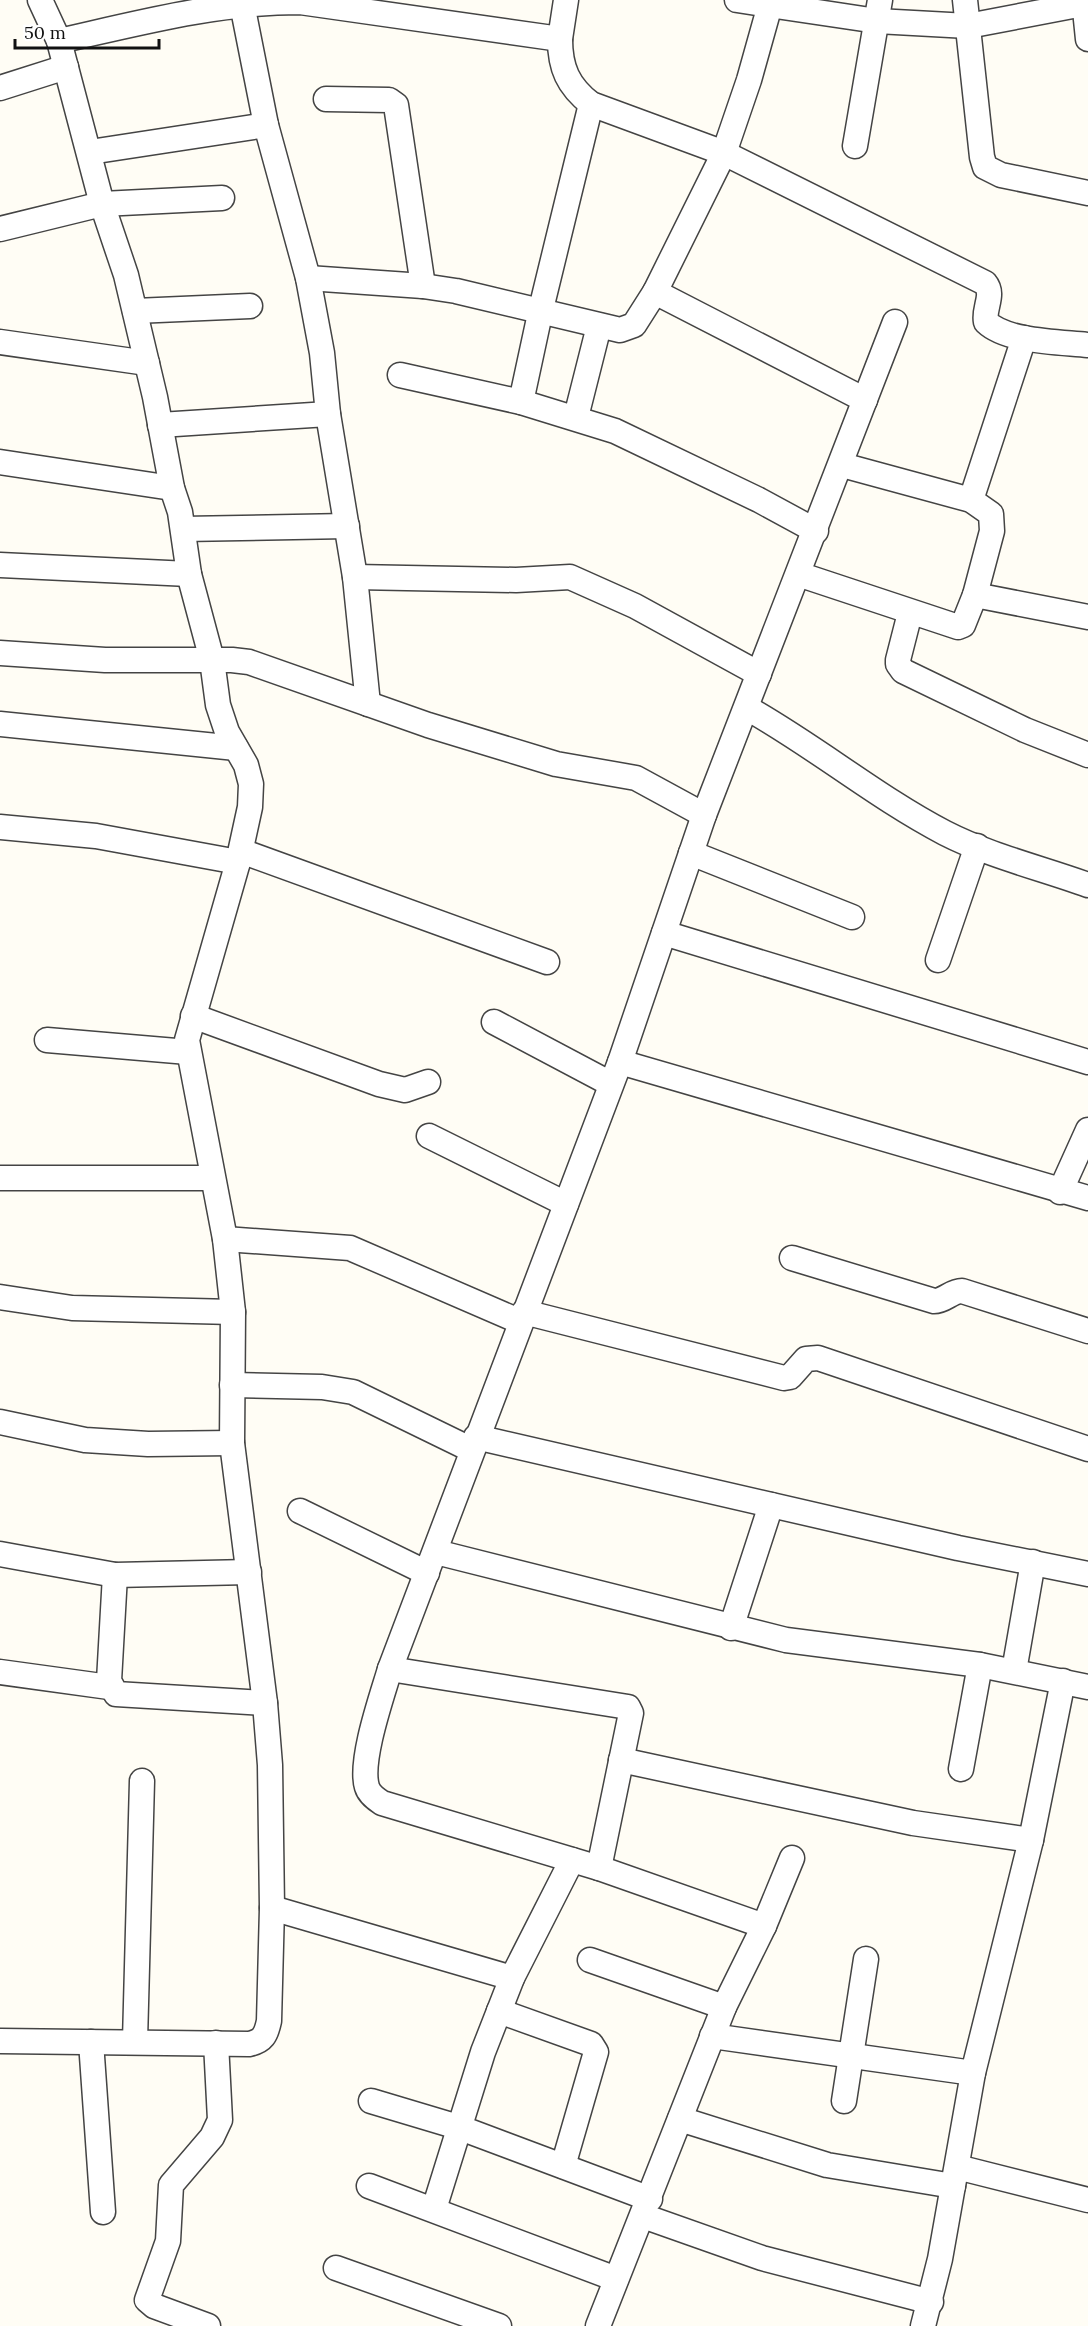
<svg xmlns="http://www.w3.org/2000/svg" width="1088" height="2326" viewBox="0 0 1088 2326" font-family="Lora,serif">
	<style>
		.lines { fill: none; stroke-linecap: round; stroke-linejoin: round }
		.minor-casing { stroke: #444; stroke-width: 27 }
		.minor { stroke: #fff; stroke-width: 24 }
	</style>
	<rect width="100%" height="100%" fill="#fffdf5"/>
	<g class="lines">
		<defs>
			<g id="minor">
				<polyline points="737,0 877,21 968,26 1088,3"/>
				<polyline points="965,0 982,157 985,167 1001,175 1088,193"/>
				<polyline points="1084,0 1088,39"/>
				<polyline points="242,4 266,125 308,278 322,353 328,414 355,577 368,704"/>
				<polyline points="770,5 749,80 724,153 655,292 865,400"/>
				<path d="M560 39C560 68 568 86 591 104L724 153 985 283C995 295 983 308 986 322 1007 342 1060 342 1088 345"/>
				<path d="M59 41C139 23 217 2 300 2L560 39 566 0"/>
				<polyline points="0,88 66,67"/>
				<polyline points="326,99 389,100 396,105 423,286"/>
				<polyline points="591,104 541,309 521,402 615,431 759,500 816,531"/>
				<polyline points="855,146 880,0"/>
				<polyline points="90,152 266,125"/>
				<polyline points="0,229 102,204 222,198"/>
				<polyline points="308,278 423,286 456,291 620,330 634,325 655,292"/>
				<polyline points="135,311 250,306"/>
				<polyline points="0,342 147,363"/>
				<polyline points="400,375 521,402"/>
				<polyline points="576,417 599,326"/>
				<polyline points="160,425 328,414"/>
				<polyline points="0,462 172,488"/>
				<polyline points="842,465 971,500 991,514 992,531 975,595"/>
				<polyline points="971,500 1024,338"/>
				<polyline points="183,529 347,526"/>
				<polyline points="0,565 189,574"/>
				<polyline points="798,574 958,627 963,625 975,595 1088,617"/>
				<polyline points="355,577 516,580 570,577 635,606 759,674"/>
				<polyline points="910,613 898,660 898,664 903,671 1025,730 1088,755"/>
				<polyline points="0,653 105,660 232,660 249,662 428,725 556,764 636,778 704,815"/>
				<path d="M747 708C815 746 876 797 945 833 990 856 1041 868 1088 885"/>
				<polyline points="0,724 236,748"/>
				<polyline points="0,827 96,836 238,862"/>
				<polyline points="241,851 547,962"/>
				<polyline points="691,853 852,917"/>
				<polyline points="664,933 1088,1062"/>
				<polyline points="938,960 977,846"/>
				<polyline points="193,1016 379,1084 405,1090 428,1082"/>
				<polyline points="494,1022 611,1084"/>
				<polyline points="47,1040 188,1052"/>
				<polyline points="620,1062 1088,1198"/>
				<polyline points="429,1136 566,1204"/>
				<polyline points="0,1178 212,1178"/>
				<polyline points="1060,1192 1088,1130"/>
				<polyline points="225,1239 350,1248 521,1322"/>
				<path d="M792 1258 934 1301C945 1301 951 1291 962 1291L1088 1331"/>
				<polyline points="0,1297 72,1308 233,1312"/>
				<polyline points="524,1312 784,1378 790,1377 806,1359 818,1358 1088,1449"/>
				<polyline points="232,1385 322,1387 353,1392 472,1450"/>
				<polyline points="0,1422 85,1440 148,1444 232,1443"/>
				<polyline points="476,1437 958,1548 1088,1574"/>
				<polyline points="300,1511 427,1573"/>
				<polyline points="436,1552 786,1640 980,1665 1088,1687"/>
				<polyline points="0,1554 115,1575 249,1572"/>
				<polyline points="115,1575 109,1681 116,1694 265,1703"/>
				<polyline points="731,1628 771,1505"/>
				<polyline points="390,1669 628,1707 631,1713 599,1868"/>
				<polyline points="1014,1671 1033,1562"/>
				<polyline points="0,1672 109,1687"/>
				<polyline points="621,1760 913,1823 1031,1840"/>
				<polyline points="961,1769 980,1665"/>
				<polyline points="272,1908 512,1978"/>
				<path d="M764 1926 599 1868 382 1803C376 1799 369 1794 367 1787 359 1761 382 1696 390 1669L620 1062 704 815 895 322"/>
				<polyline points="590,1960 724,2007"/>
				<polyline points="499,2011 591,2044 596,2052 563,2166"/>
				<polyline points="712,2036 973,2073 1031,1840 1063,1681"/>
				<path d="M0 2041 249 2044C263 2041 266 2035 269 2021L272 1908 270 1765 265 1703 232 1443 233 1312 225 1239 187 1040 238 862 250 807 251 784 246 765 227 732 218 705 212 660 189 574 180 512 172 488 155 397 126 275 102 204 59 41 40 0"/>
				<polyline points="135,2041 142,1781"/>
				<polyline points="91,2042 103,2212"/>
				<polyline points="371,2101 458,2127 650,2199"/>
				<polyline points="844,2101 866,1959"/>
				<polyline points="680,2119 827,2165 953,2186"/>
				<polyline points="957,2167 1088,2200"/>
				<polyline points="369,2186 616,2279"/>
				<polyline points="434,2209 483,2052 512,1978 572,1860"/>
				<polyline points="643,2216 762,2258 931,2302"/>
				<polyline points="336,2268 499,2326"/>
				<polyline points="208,2326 154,2306 147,2300 168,2241 171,2185 212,2137 220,2120 216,2043"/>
				<polyline points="598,2326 724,2007 764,1926 792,1858"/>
				<polyline points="923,2326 940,2259 973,2073"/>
			</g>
		</defs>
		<use href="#minor" class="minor-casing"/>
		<use href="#minor" class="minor"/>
	</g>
	<path d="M15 39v9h144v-9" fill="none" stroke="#111111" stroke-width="3"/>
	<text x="24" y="39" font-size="18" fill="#111111" stroke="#ffffff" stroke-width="4.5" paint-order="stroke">50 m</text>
</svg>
